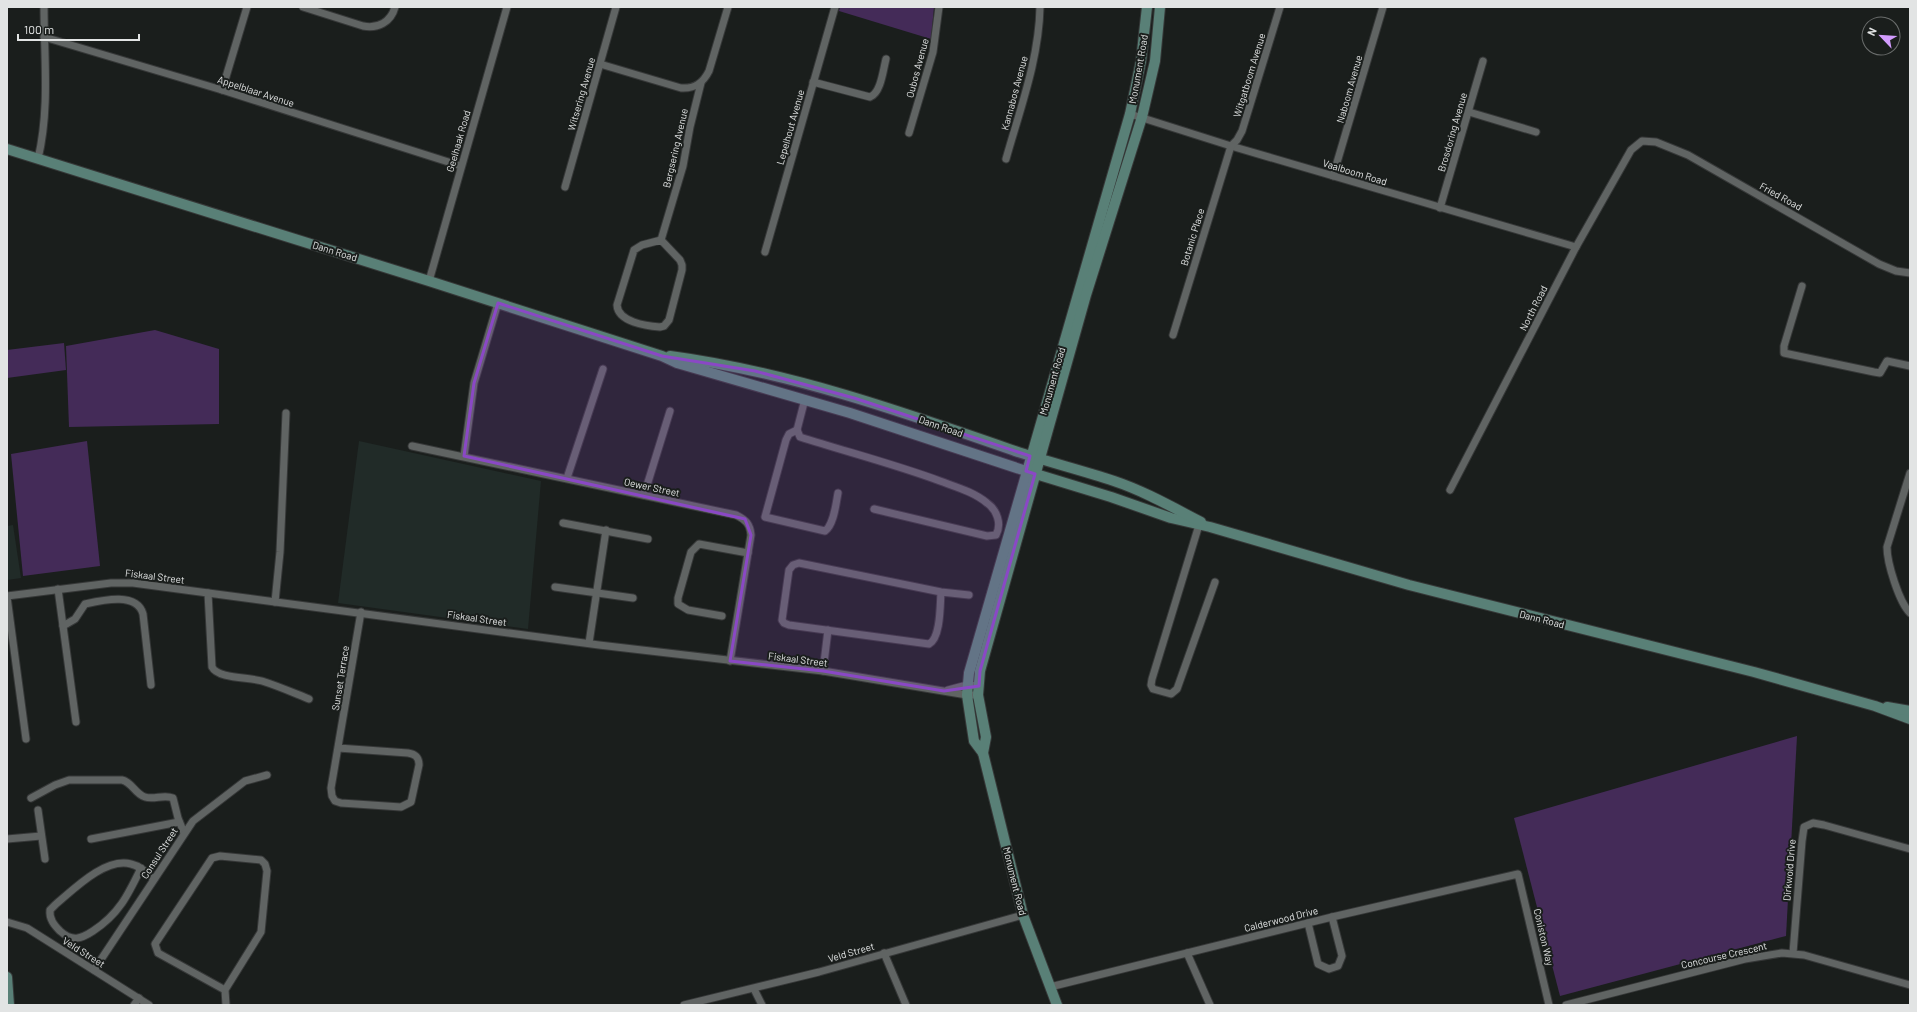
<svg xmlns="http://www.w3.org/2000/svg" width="1917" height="1012" viewBox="0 0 1917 1012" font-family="Barlow,sans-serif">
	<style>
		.built { fill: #212b28 }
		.green { fill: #442b58 }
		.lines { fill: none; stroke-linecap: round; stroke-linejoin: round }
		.street-casing { stroke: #363838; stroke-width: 9 }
		.secondary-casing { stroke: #363838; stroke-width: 12 }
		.street { stroke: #606463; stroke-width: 7 }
		.secondary { stroke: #598077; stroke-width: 10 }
		.marked { fill: #8a48c5; fill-opacity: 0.2; stroke: #8a48c5; stroke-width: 3; stroke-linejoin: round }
		.labels { text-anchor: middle; stroke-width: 4; stroke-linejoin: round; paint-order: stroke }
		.street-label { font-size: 10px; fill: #e2e4e4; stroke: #1a1e1c }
	</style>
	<rect width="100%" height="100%" fill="#1a1e1c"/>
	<g class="built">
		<polygon points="359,441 541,481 528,629 338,603"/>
		<polygon points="13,525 21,578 7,580 7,526"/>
	</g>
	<g class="green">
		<polygon points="840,7 934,7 931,39 839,11"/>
		<polygon points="155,330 219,349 219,424 69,427 66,346"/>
		<polygon points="64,343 66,370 7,378 7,350"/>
		<polygon points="87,441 100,566 23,576 11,454"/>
		<polygon points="1797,736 1786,936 1560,996 1514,818"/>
	</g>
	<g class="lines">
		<defs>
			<g id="street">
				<path d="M303 7 363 26C378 29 391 22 395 7"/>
				<polyline points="44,37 222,90 461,166"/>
				<path d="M600 64 681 88C695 89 703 83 709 71L728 7"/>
				<path d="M813 82 870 97C881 93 883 70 886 59"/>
				<polyline points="222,90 247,7"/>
				<polyline points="1469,112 1536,132"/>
				<polyline points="1130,114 1231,146 1576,247"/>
				<polyline points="909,133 933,52 939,7"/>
				<polyline points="1231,146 1237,140 1242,131 1280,7"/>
				<path d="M38 159C50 108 44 58 44 7"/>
				<path d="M1006 159C1020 109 1039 59 1040 7"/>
				<polyline points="1333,176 1383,7"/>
				<polyline points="565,187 616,7"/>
				<polyline points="1440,208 1483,61"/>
				<path d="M661 240 680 260 682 265V270L669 320 664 326 660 327C646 326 618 322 617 305L634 250 642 245Z"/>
				<polyline points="661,240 683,166 690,127 701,83"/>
				<polyline points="765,252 835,7"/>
				<polyline points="429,281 507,7"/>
				<polyline points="1802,286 1784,346 1784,353 1874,372 1880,373 1887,361 1910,366"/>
				<polyline points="1173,335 1231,146"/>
				<path d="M805 399 797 430 800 437C847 452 894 464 940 481 956 487 974 492 987 503 997 510 1002 524 996 535L987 536 874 509"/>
				<path d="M797 430 789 434 786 440 765 517 825 531C834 525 836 503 838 493"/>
				<path d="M412 446 736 515C746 520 750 524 751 535L730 661"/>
				<polyline points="464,456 474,383 498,303"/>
				<path d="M1910 473 1887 547C1887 563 1899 602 1910 613"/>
				<polyline points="567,478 603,369"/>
				<polyline points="1450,490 1576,247 1631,150 1642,141 1656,142 1688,155 1879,264 1896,271 1910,273"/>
				<polyline points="644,495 670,411"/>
				<polyline points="563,523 648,539"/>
				<polyline points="1199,525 1152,679 1151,685 1153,689 1171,694 1177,689 1215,582"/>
				<polyline points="555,587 633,598"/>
				<polyline points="58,589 76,722"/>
				<path d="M941 592C940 604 941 638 929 644L789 625 784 623 782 620 789 570 793 565 799 563 941 592 969 595"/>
				<path d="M208 593 212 667C218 679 249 677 262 681 278 686 294 693 309 699"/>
				<polyline points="7,596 111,583 133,583 599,645 823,671 967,695 978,695"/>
				<polyline points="7,597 26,739"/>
				<polyline points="275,602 280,552 286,413"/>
				<polyline points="722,616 688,610 678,604 678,598 691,552 699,544 748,553"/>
				<path d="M63 626 75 619 85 604C103 600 137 592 143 614L151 685"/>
				<polyline points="589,643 606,530"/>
				<polyline points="823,671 828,630"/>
				<polyline points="948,690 967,685 979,686"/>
				<path d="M338 748 408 753C415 754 419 757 419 765L411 802 401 807 341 803 335 801 332 796 331 788 361 612"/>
				<path d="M31 798 55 785 69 780H122C132 782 135 794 145 797 154 800 164 794 173 798L178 818 184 833"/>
				<polyline points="38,810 45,859"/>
				<polyline points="7,839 41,836"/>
				<polyline points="91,839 179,822"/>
				<path d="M141 868C128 895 119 914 93 931 81 939 72 942 60 931 54 925 49 919 50 910L55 905C73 890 105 857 131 864 140 866 147 873 154 879"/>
				<polyline points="7,922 27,928 149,1005"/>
				<polyline points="1308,923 1318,964 1329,969 1338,966 1342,956 1332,917"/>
				<polyline points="884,953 906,1005"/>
				<polyline points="1187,953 1210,1005"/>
				<polyline points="1793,953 1802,841 1804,827 1813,823 1824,825 1910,849"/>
				<polyline points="94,970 193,821 245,781 267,775"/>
				<polyline points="1050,987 1332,917 1518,874 1549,1005"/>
				<polyline points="754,989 762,1005"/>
				<polyline points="225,990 158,953 155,944 212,858 220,856 261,860 265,864 267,871 261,932 225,990 226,1005"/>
				<polyline points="134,1005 139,998"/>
				<polyline points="684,1005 819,972 1023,915"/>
				<polyline points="1566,1005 1745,959 1782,953 1804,955 1910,985"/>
			</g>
			<g id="secondary">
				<polyline points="7,149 429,281 662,356 677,363 850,413 1026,471 1111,497 1171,518 1210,527 1409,585 1754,672 1875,706 1910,719"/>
				<path d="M670 356C789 372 903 412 1015 451 1048 462 1081 470 1114 481 1144 491 1172 507 1201 522"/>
				<polyline points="1887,707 1910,711"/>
				<polyline points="983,753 974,741 967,695 969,673 1130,114 1141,61 1147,7"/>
				<polyline points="7,977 9,1005"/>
				<polyline points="1057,1005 1023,915 983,753 986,737 978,695 980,671 1086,295 1142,117 1155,61 1160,7"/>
			</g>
		</defs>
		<use href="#street" class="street-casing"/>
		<use href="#secondary" class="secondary-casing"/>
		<use href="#street" class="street"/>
		<use href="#secondary" class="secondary"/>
	</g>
	<path class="marked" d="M498 303 662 356 755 371 854 398 1030 456 1026 471 1035 474 980 671 979 686 944 691 823 671 730 661 751 535 745 519 464 456 474 383Z"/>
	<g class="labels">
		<g class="street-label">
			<text transform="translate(917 68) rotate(-75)" y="4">Oubos Avenue</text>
			<text transform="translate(1138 69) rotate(-80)" y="4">Monument Road</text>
			<text transform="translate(1249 75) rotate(-73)" y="4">Witgatboom Avenue</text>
			<text transform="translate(1349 89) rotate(-74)" y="4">Naboom Avenue</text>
			<text transform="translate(256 91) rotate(18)" y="4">Appelblaar Avenue</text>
			<text transform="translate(1014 93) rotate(-75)" y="4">Kannabos Avenue</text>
			<text transform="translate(581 94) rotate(-74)" y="4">Witsering Avenue</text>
			<text transform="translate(790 127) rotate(-74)" y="4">Lepelhout Avenue</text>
			<text transform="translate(1452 132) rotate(-74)" y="4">Brosdoring Avenue</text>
			<text transform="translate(458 141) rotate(-74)" y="4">Geelhaak Road</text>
			<text transform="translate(675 148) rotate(-77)" y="4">Bergsering Avenue</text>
			<text transform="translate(1355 172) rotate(17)" y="4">Vaalboom Road</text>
			<text transform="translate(1781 196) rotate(29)" y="4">Fried Road</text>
			<text transform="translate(1192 237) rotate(-73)" y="4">Botanic Place</text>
			<text transform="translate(335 251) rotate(17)" y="4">Dann Road</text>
			<text transform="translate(1533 308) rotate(-63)" y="4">North Road</text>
			<text transform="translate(1052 381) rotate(-74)" y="4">Monument Road</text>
			<text transform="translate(941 426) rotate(19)" y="4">Dann Road</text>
			<text transform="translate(652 487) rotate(12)" y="4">Oewer Street</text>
			<text transform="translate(155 576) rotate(7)" y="4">Fiskaal Street</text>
			<text transform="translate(477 618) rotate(8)" y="4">Fiskaal Street</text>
			<text transform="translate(1542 619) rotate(14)" y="4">Dann Road</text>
			<text transform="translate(798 659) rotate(7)" y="4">Fiskaal Street</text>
			<text transform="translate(340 678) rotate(-81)" y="4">Sunset Terrace</text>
			<text transform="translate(159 853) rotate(-57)" y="4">Consul Street</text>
			<text transform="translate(1789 870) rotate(-85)" y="4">Dirkwold Drive</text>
			<text transform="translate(1015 881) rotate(76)" y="4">Monument Road</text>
			<text transform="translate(1281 919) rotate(-14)" y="4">Calderwood Drive</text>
			<text transform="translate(1544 937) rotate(77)" y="4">Coniston Way</text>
			<text transform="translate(84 952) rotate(32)" y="4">Veld Street</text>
			<text transform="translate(851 952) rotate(-16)" y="4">Veld Street</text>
			<text transform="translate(1724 955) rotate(-13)" y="4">Concourse Crescent</text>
		</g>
	</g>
	<rect width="1917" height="1012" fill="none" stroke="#e2e4e4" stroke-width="16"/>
	<g transform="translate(1881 36) rotate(295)"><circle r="19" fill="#1a1e1c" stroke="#6a6d6c"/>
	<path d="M0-3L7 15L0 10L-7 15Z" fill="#d29cfd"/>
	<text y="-6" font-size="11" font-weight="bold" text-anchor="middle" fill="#e2e4e4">N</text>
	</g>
	<path d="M18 34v6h121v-6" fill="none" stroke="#e2e4e4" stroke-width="2"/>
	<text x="24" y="34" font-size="12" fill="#e2e4e4" stroke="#1a1e1c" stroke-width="3" paint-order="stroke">100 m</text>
</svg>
